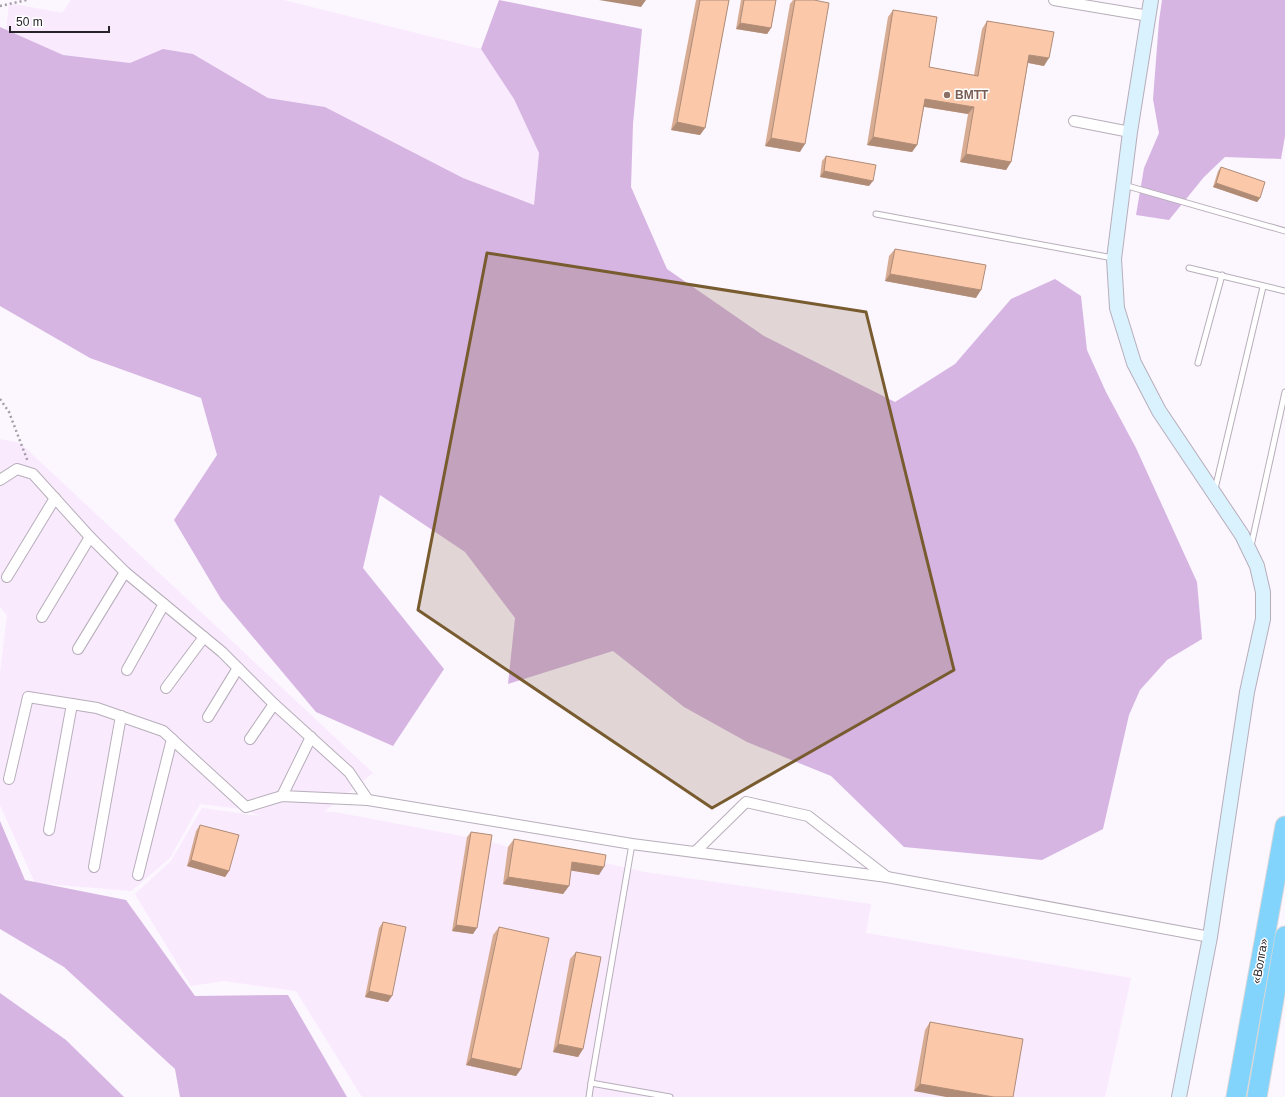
<svg xmlns="http://www.w3.org/2000/svg" width="1285" height="1097" viewBox="0 0 1285 1097" font-family="Arial,sans-serif">
	<style>
		.built { fill: #f9eafe }
		.forest { fill: #d6b5e2 }
		.lines { fill: none; stroke-linecap: round; stroke-linejoin: round }
		.lane-casing { stroke: #b7aeba; stroke-width: 7 }
		.street-casing { stroke: #b7aeba; stroke-width: 12 }
		.secondary-casing { stroke: #b7aeba; stroke-width: 16 }
		.highway-casing { stroke: #d8d7d8; stroke-width: 21 }
		.path { stroke: #a39ea5; stroke-width: 2.5; stroke-dasharray: 2 3; stroke-linecap: butt }
		.lane { stroke: #fff; stroke-width: 5 }
		.street { stroke: #fff; stroke-width: 10 }
		.secondary { stroke: #daf2fe; stroke-width: 14 }
		.highway { stroke: #82d4fc; stroke-width: 19 }
		.wall { fill: #d8ac92 }
		.shaded-wall { fill: #b08c77 }
		.building { fill: #fbc8aa; stroke: #b08c77 }
		.marked { fill: #785c2f; fill-opacity: 0.2; stroke: #785c2f; stroke-width: 3; stroke-linejoin: round }
		.education-dot { fill: #8d6e63; stroke: #fff; stroke-width: 1.5 }
		.labels { text-anchor: middle; stroke-width: 3; stroke-linejoin: round; paint-order: stroke }
		.education-label { font-size: 12px; font-weight: bold; fill: #785e54; stroke: #fff; text-anchor: start }
		.street-label { font-size: 12px; fill: #272328; stroke: #fff }
	</style>
	<rect width="100%" height="100%" fill="#fcf6ff"/>
	<g class="built">
		<polygon points="71,0 283,0 481,49 514,99 539,153 534,205 463,178 325,107 268,98 193,54 163,50 130,63 63,55 6,31 9,3 62,13"/>
		<polygon points="0,439 20,443 373,773 324,812 335,812 488,841 508,847 601,862 644,872 871,904 866,933 1131,978 1105,1097 1009,1097 925,1030 915,1091 946,1097 362,1097 296,991 224,981 191,986 135,894 171,861 202,808 260,816 243,809 200,804 170,858 131,891 35,883 0,805 0,674 7,615 0,607"/>
	</g>
	<g class="forest">
		<polygon points="499,0 642,29 633,124 631,187 667,269 764,336 895,402 955,364 1011,299 1055,279 1081,296 1087,350 1106,392 1136,448 1197,582 1202,639 1167,660 1140,690 1129,715 1103,829 1042,860 904,847 831,776 747,742 684,707 613,651 508,684 515,618 465,552 380,495 363,568 444,669 393,746 316,712 221,599 174,520 217,455 201,398 90,358 0,306 0,27 63,55 130,63 163,49 193,54 268,98 325,107 463,178 534,205 539,153 514,99 481,49"/>
		<polygon points="1162,0 1285,0 1285,136 1281,159 1225,157 1204,177 1169,220 1136,215 1144,168 1159,133 1153,99 1159,21"/>
		<polygon points="0,821 25,880 126,900 195,996 288,995 347,1097 180,1097 175,1069 64,967 0,929"/>
		<polygon points="0,993 66,1040 124,1097 0,1097"/>
	</g>
	<g class="lines">
		<defs>
			<g id="lane">
				<polyline points="1124,185 1285,231"/>
				<polyline points="876,214 1113,258"/>
				<polyline points="1189,268 1285,291"/>
				<polyline points="1198,363 1222,275"/>
				<polyline points="1215,489 1263,287"/>
				<polyline points="1251,546 1285,392"/>
				<polyline points="632,844 591,1083 670,1097"/>
				<polyline points="589,1097 591,1083"/>
			</g>
			<g id="street">
				<polyline points="1054,0 1149,16"/>
				<polyline points="1074,121 1130,132"/>
				<polyline points="0,480 17,469 33,474 90,537 125,572 222,652 274,704 349,772 368,800"/>
				<polyline points="7,577 55,498"/>
				<polyline points="42,617 90,537"/>
				<polyline points="78,649 125,572"/>
				<polyline points="127,670 164,604"/>
				<polyline points="166,688 204,637"/>
				<polyline points="208,717 238,668"/>
				<polyline points="250,739 274,704"/>
				<polyline points="9,779 28,697 97,708 163,731 246,807 282,796 368,800 632,844 887,877 1210,937"/>
				<polyline points="282,796 311,737"/>
				<polyline points="49,830 72,704"/>
				<polyline points="695,852 746,802 808,816 887,877"/>
				<polyline points="94,867 121,716"/>
				<polyline points="138,875 172,739"/>
			</g>
			<polyline id="secondary" points="1151,0 1130,132 1114,259 1117,308 1134,363 1159,411 1242,535 1257,566 1263,592 1263,619 1247,692 1210,937 1179,1097"/>
			<g id="highway">
				<polyline points="1236,1097 1285,826"/>
				<polyline points="1257,1097 1285,936"/>
			</g>
		</defs>
		<use href="#lane" class="lane-casing"/>
		<use href="#street" class="street-casing"/>
		<use href="#secondary" class="secondary-casing"/>
		<use href="#highway" class="highway-casing"/>
		<g class="path">
			<polyline points="0,6 27,0"/>
			<polyline points="0,399 9,412 28,462"/>
		</g>
		<use href="#lane" class="lane"/>
		<use href="#street" class="street"/>
		<use href="#secondary" class="secondary"/>
		<use href="#highway" class="highway"/>
	</g>
	<g class="wall">
		<polygon points="696,0 729,0 705,128 700,135 671,130"/>
		<polygon points="741,0 776,0 771,28 767,34 736,29"/>
		<polygon points="793,0 814,0 800,152 765,146 790,4"/>
		<polygon points="893,10 929,67 974,75 982,29 987,21 1044,66 1028,63 1011,162 1006,170 960,162 968,114 924,107 917,145 912,152 867,145 888,17"/>
		<polygon points="826,156 869,186 820,177 822,161"/>
		<polygon points="1221,167 1260,198 1257,202 1213,187 1218,171"/>
		<polygon points="895,249 976,298 885,281 889,256"/>
		<polygon points="200,825 229,871 225,877 187,866 196,831"/>
		<polygon points="471,832 473,934 452,931 467,837"/>
		<polygon points="514,839 599,875 571,870 569,886 563,894 503,884 508,847"/>
		<polygon points="383,922 388,1002 365,997 379,928"/>
		<polygon points="499,927 521,1069 516,1076 466,1065 493,935"/>
		<polygon points="576,952 583,1049 578,1057 553,1052 570,959"/>
		<polygon points="930,1022 1013,1097 914,1091 925,1030"/>
	</g>
	<g class="shaded-wall">
		<polygon points="599,0 646,0 641,7"/>
		<polygon points="740,23 771,28 767,34 736,29"/>
		<polygon points="1029,55 1049,58 1044,66 1024,62"/>
		<polygon points="925,99 974,107 968,114 920,106"/>
		<polygon points="677,122 705,128 700,135 671,130"/>
		<polygon points="873,137 917,145 912,152 867,145"/>
		<polygon points="771,138 805,144 800,152 765,146"/>
		<polygon points="966,154 1011,162 1006,170 960,162"/>
		<polygon points="824,171 873,181 869,186 820,177"/>
		<polygon points="1216,183 1260,198 1257,202 1213,187"/>
		<polygon points="890,274 981,290 976,298 885,281"/>
		<polygon points="191,860 229,871 225,877 187,866"/>
		<polygon points="572,862 604,867 599,875 567,870"/>
		<polygon points="508,877 569,886 563,894 503,884"/>
		<polygon points="456,925 477,928 473,934 452,931"/>
		<polygon points="369,991 392,996 388,1002 365,997"/>
		<polygon points="558,1044 583,1049 578,1057 553,1052"/>
		<polygon points="471,1058 521,1069 516,1076 466,1065"/>
		<polygon points="920,1084 994,1097 946,1097 914,1091"/>
	</g>
	<g class="building">
		<polygon points="700,0 729,0 705,128 677,122"/>
		<polygon points="744,0 776,0 771,28 740,23"/>
		<polygon points="795,0 814,0 829,3 805,144 771,138"/>
		<polygon points="893,10 937,17 929,67 978,76 987,21 1054,32 1049,58 1029,55 1011,162 966,154 974,107 925,99 917,145 873,137"/>
		<polygon points="826,156 876,165 873,181 824,171"/>
		<polygon points="1221,167 1265,182 1260,198 1216,183"/>
		<polygon points="895,249 986,265 981,290 890,274"/>
		<polygon points="200,825 239,835 229,871 191,860"/>
		<polygon points="471,832 492,835 477,928 456,925"/>
		<polygon points="514,839 606,855 604,867 572,862 569,886 508,877"/>
		<polygon points="383,922 406,927 392,996 369,991"/>
		<polygon points="499,927 549,938 521,1069 471,1058"/>
		<polygon points="576,952 601,957 583,1049 558,1044"/>
		<polygon points="930,1022 1023,1039 1013,1097 994,1097 920,1084"/>
	</g>
	<path class="marked" d="M487 253 866 312 954 670 712 808 418 610Z"/>
	<circle class="education-dot" cx="947" cy="95" r="4"/>
	<g class="labels">
		<g class="education-label">
			<text x="955" y="99">ВМТТ</text>
		</g>
		<g class="street-label">
			<text transform="translate(1260 961) rotate(-80)" y="4">«Волга»</text>
		</g>
	</g>
	<path d="M10 26v6h99v-6" fill="none" stroke="#272328" stroke-width="2"/>
	<text x="16" y="26" font-size="12" fill="#272328" stroke="#ffffff" stroke-width="3" paint-order="stroke">50 m</text>
</svg>
